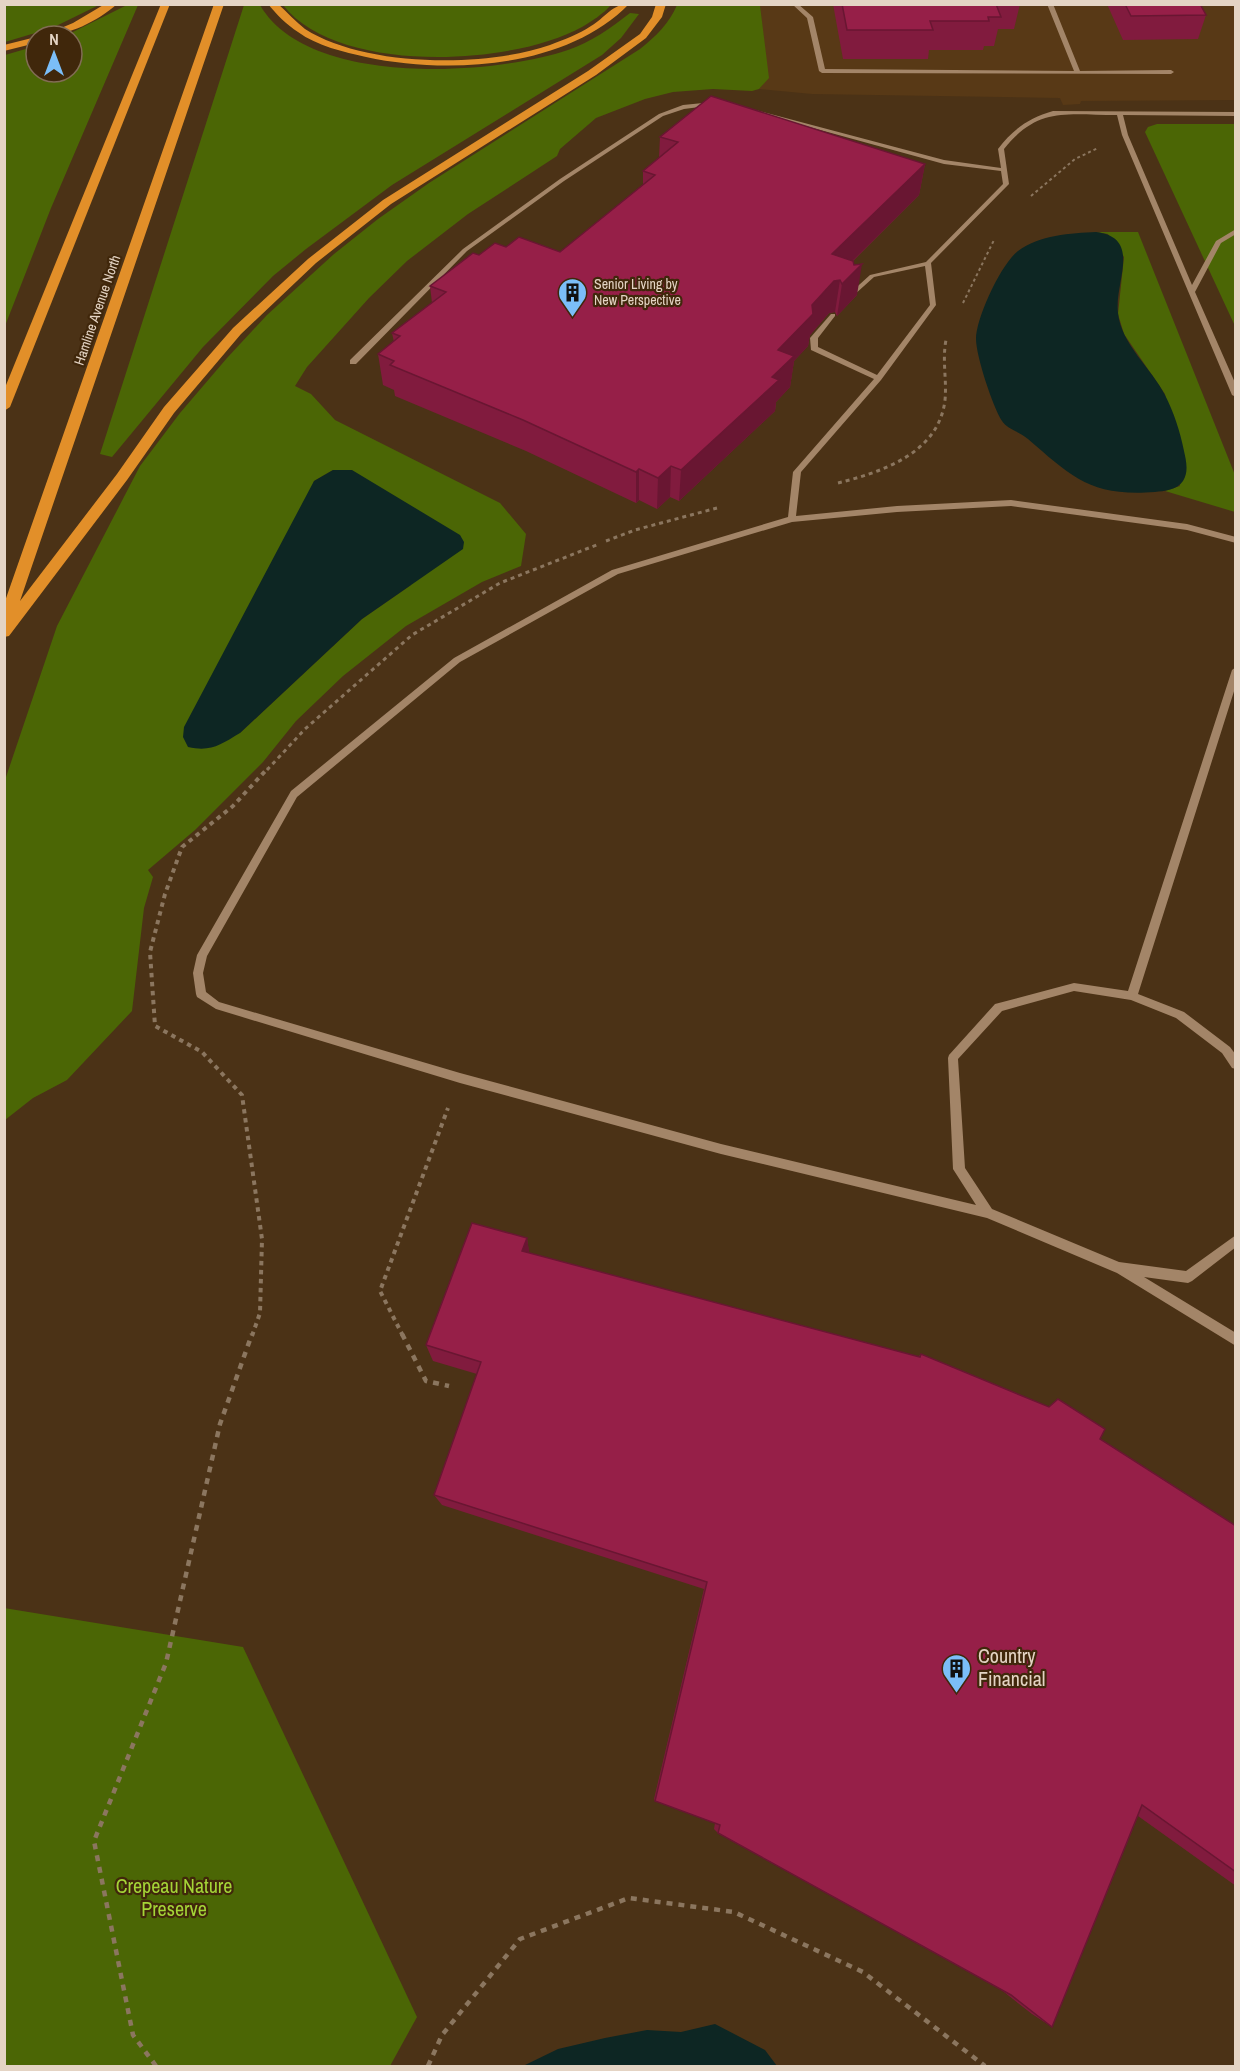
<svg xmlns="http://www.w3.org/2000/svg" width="1240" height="2071" viewBox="0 0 1240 2071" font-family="'Archivo Narrow',sans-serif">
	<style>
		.built { fill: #583916 }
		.green { fill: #4b6605; fill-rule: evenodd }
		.water { fill: #0d2623 }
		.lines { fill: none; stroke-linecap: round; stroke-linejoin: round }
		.path-far3 { stroke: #8b765f; stroke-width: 2; stroke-dasharray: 3 3; stroke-linecap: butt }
		.path-far2 { stroke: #8b765f; stroke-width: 3; stroke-dasharray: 4 4; stroke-linecap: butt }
		.path-far1 { stroke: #8b765f; stroke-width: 4; stroke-dasharray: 4.5 4.5; stroke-linecap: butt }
		.path { stroke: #8b765f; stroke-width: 4.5; stroke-dasharray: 6 6; stroke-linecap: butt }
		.minor { fill: #a38568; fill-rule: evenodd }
		.highway { fill: #e28f29; fill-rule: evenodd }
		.wall { fill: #811b3e }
		.shaded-wall { fill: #691632 }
		.building { fill: #961f48; stroke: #691632; stroke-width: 1.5 }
		.labels { text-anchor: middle; stroke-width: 4.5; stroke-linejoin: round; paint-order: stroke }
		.far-poi-label { font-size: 14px; fill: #e4d4c4; stroke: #40270b; text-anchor: start }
		.far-street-label { font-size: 14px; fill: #e4d4c4; stroke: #40270b }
		.near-poi-label { font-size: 20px; fill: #e4d4c4; stroke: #40270b; text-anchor: start }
		.near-park-label { font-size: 20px; fill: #a4d537; stroke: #40270b }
	</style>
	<rect width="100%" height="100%" fill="#4b3216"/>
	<polygon class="built" points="760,5 1235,5 1235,100 1081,101 1080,104 1063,105 1060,98 812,94 759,89 768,78"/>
	<g class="green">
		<polygon points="5,4 99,4 99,5 52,28 5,42"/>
		<polygon points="129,4 138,5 51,208 5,326 5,55 36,46 36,72 72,72 72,36 65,36"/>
		<path d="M244 5H260C307 87 491 76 568 50 591 42 611 28 630 13L639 14 621 38 602 55 392 185 306 249 273 276 203 347 112 457 100 454Z"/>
		<path d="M283 5H611C603 14 592 21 582 27 512 66 337 75 283 5Z"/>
		<path d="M677 5H760L769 78 759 89 752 91 713 89 673 92 645 99 596 118 560 149 557 156 468 214 407 261 369 298 307 367 295 386 311 394 335 420 500 503 526 534 521 566 482 582 406 626 343 676 296 721 263 762 195 830 148 870 153 877 144 908 132 1011 67 1080 33 1098 5 1120V780L57 626 140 466 180 413 227 358 267 315 334 254 378 219 429 183 640 49C656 36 669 24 677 5ZM333 470 411 585 362 619 240 733 314 481Z"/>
		<polygon points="1157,124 1235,124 1235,326 1145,132 1148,127"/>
		<polygon points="1096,232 1138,232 1235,475 1235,512 1165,491 1180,486 1165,394 1124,334 1118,314 1124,257 1108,234"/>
		<polygon points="4,1608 243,1647 417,2017 390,2066 5,2066"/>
	</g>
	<g class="water">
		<path d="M1096 232C1143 238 1114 282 1118 313 1121 344 1152 369 1165 395 1174 413 1180 431 1184 451 1186 460 1189 472 1183 481 1177 490 1164 491 1155 492 1091 497 1072 477 1028 439 1020 432 1007 429 1002 421 993 407 976 356 976 339 976 318 1001 264 1018 251 1039 235 1071 233 1096 232Z"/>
		<path d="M333 470H352L460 535 464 542 463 549 362 619 240 733C220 745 211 752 188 747L183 737 184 727 314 481Z"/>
		<polygon points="715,2024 765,2050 777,2066 523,2066 558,2049 605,2038 647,2030 681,2032"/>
	</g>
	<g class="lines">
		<g class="path-far3">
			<polyline points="1031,196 1075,159 1098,148"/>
			<polyline points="963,303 994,240"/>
		</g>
		<g class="path-far2">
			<path d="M838 483C882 472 939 453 945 400 947 380 942 361 946 340"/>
			<polyline points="606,541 635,530 717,508"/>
			<polyline points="267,770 305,729 412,635 500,583 599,544"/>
		</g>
		<g class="path-far1">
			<polyline points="252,1336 260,1313 262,1239 242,1095 202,1052 155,1026 150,952 165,894 182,847 233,806 268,768"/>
			<polyline points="403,1336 380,1291 448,1108"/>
		</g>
		<g class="path">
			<polyline points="402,1334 426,1381 449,1386"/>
			<polyline points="156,2066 133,2035 94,1841 166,1663 220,1424 252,1334"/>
			<polyline points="428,2066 442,2035 520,1939 629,1898 734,1912 863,1972 985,2066"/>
		</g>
		<g class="minor">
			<polygon points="792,4 798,4 813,17 825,69 1074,71 1047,4 1053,4 1080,71 1171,70 1174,72 1171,74 822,73 819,71 807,18"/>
			<polygon points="713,102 715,103 715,105 684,109 663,116 564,181 467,251 356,364 350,364 350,360 463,249 560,179 659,114 683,105"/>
			<path d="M733 104 944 160 1001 168 998 149C1013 129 1029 118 1053 111L1236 112V116L1123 115 1128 135 1192 285 1216 241 1236 229V234L1221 243 1195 292 1236 385V397L1232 395 1122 135 1117 115C1067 115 1038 106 1004 149L1009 184 931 263 936 305 881 380 801 472 796 516 897 506 1011 500 1187 524 1236 537V543L1187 530 1011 506 897 512 792 522 618 574 460 662 297 797 207 956 203 973 206 992 219 1002 460 1073 721 1144 976 1205 953 1169 948 1058 949 1055 995 1004 1074 983 1128 991 1232 670 1236 667V685L1138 994 1184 1012 1230 1047 1236 1055V1069L1232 1068 1222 1053 1176 1018 1131 1000 1074 991 1002 1011 958 1059 965 1168 992 1209 1119 1262 1186 1271 1236 1235V1247L1192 1281 1188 1283 1144 1277 1236 1333V1346L1117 1273 987 1218 721 1154 460 1083 216 1009 197 997 196 994 193 973 197 955 291 791 454 658 612 570 788 517 793 472 874 379 811 350 810 338 831 314H835V316L818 338V347L877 375 930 305 925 266 874 277 854 295 849 294 870 275 926 262 1003 184 1001 171 944 164 733 106Z"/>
		</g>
		<g class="highway">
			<path d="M105 4H117C98 21 68 36 42 36L73 23Z"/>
			<polygon points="161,4 170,4 10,407 4,411 4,390"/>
			<polygon points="214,4 224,4 20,601 117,474 164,407 233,328 308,259 383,200 588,71 640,34 652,17 656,4 666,4 662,17 646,38 596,75 391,204 316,263 241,334 174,413 127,480 9,636 4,637 4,604"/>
			<path d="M268 4H278C287 12 296 22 305 29 364 67 485 68 550 45 563 40 579 34 591 26 605 18 612 4 629 4 567 68 449 75 366 57 344 52 317 46 298 32 287 25 276 14 268 4Z"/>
			<polygon points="36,37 36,43 4,51 4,45"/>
		</g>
	</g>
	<g class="wall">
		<polygon points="833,4 1020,4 1014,29 998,29 994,46 984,46 983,50 929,50 928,59 843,59"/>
		<polygon points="1107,4 1200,4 1206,15 1198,39 1123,40"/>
		<polygon points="660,137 925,164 919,195 853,261 857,295 837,316 835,312 829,313 810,335 808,346 794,361 790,387 776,402 775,411 679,501 670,497 657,509 639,500 636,503 526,451 395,396 394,390 383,385 378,354 394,342 392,333 432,303 430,286 479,255 506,247 560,252 643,185 643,171 659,158"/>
		<polygon points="527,1238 529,1253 918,1357 921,1354 1048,1407 1058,1399 1100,1439 1236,1526 1236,1886 1138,1816 1052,2027 1032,2014 999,1988 718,1833 714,1829 715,1823 655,1801 654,1799 704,1589 442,1505 434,1495 477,1374 433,1361 426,1345"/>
	</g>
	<g class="shaded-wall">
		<polygon points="925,164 919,195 828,285 832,254"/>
		<polygon points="862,264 857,295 837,316 842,284"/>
		<polygon points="840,280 835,312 829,313 810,335 808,346 794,361 790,387 776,402 775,411 679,501 681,470 812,305 834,281"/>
		<polygon points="671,466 670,497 657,509 658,478"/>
		<polygon points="639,469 639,500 636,503 636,472"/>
		<polygon points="527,1238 530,1257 522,1251"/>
	</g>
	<g class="building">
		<polygon points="842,4 996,4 1001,17 988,17 989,21 930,21 933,30 847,30"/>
		<polygon points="1125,4 1200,4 1206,15 1131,16"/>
		<polygon points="711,96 925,164 832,254 853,261 854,265 862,264 842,284 840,280 834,281 812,305 813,314 778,350 794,356 772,377 779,380 681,470 671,466 658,478 639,469 636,472 523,420 390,365 394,361 378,354 400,336 392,333 446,292 430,286 473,253 479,255 495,243 506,247 519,237 560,252 655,175 643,171 678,142 660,137"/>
		<polygon points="472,1223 527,1238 522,1251 920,1357 921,1354 1049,1407 1058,1399 1105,1429 1100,1439 1236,1526 1236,1872 1142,1805 1052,2027 1011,1995 718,1833 720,1825 655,1801 707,1582 434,1495 481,1362 426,1345"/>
	</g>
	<defs>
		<symbol id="building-pin" viewBox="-11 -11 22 30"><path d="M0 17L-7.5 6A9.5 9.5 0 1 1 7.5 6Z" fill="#7bbef8" stroke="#40270b"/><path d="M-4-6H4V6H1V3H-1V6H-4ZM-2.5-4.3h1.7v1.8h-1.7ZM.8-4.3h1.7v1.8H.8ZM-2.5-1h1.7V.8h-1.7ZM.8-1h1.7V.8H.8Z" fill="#111"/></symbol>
	</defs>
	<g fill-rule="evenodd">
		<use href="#building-pin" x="556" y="276" width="33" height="45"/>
		<use href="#building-pin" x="940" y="1652" width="33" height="45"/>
	</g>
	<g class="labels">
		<g class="far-poi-label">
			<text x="594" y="289">Senior Living by<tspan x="594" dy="16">New Perspective</tspan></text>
		</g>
		<g class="far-street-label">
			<text transform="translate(97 310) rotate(-71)" y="5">Hamline Avenue North</text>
		</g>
		<g class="near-poi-label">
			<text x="978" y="1663">Country<tspan x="978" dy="23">Financial</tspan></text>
		</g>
		<g class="near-park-label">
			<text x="174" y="1893">Crepeau Nature<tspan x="174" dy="23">Preserve</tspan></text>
		</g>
	</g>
	<rect width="1240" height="2071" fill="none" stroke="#e4d4c4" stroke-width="12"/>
	<g transform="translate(54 54)"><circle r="28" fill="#40270b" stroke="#826c55" stroke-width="1.5"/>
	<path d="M0-4.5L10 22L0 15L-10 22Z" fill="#7bbef8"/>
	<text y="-9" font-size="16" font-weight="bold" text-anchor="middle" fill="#e4d4c4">N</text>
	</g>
</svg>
